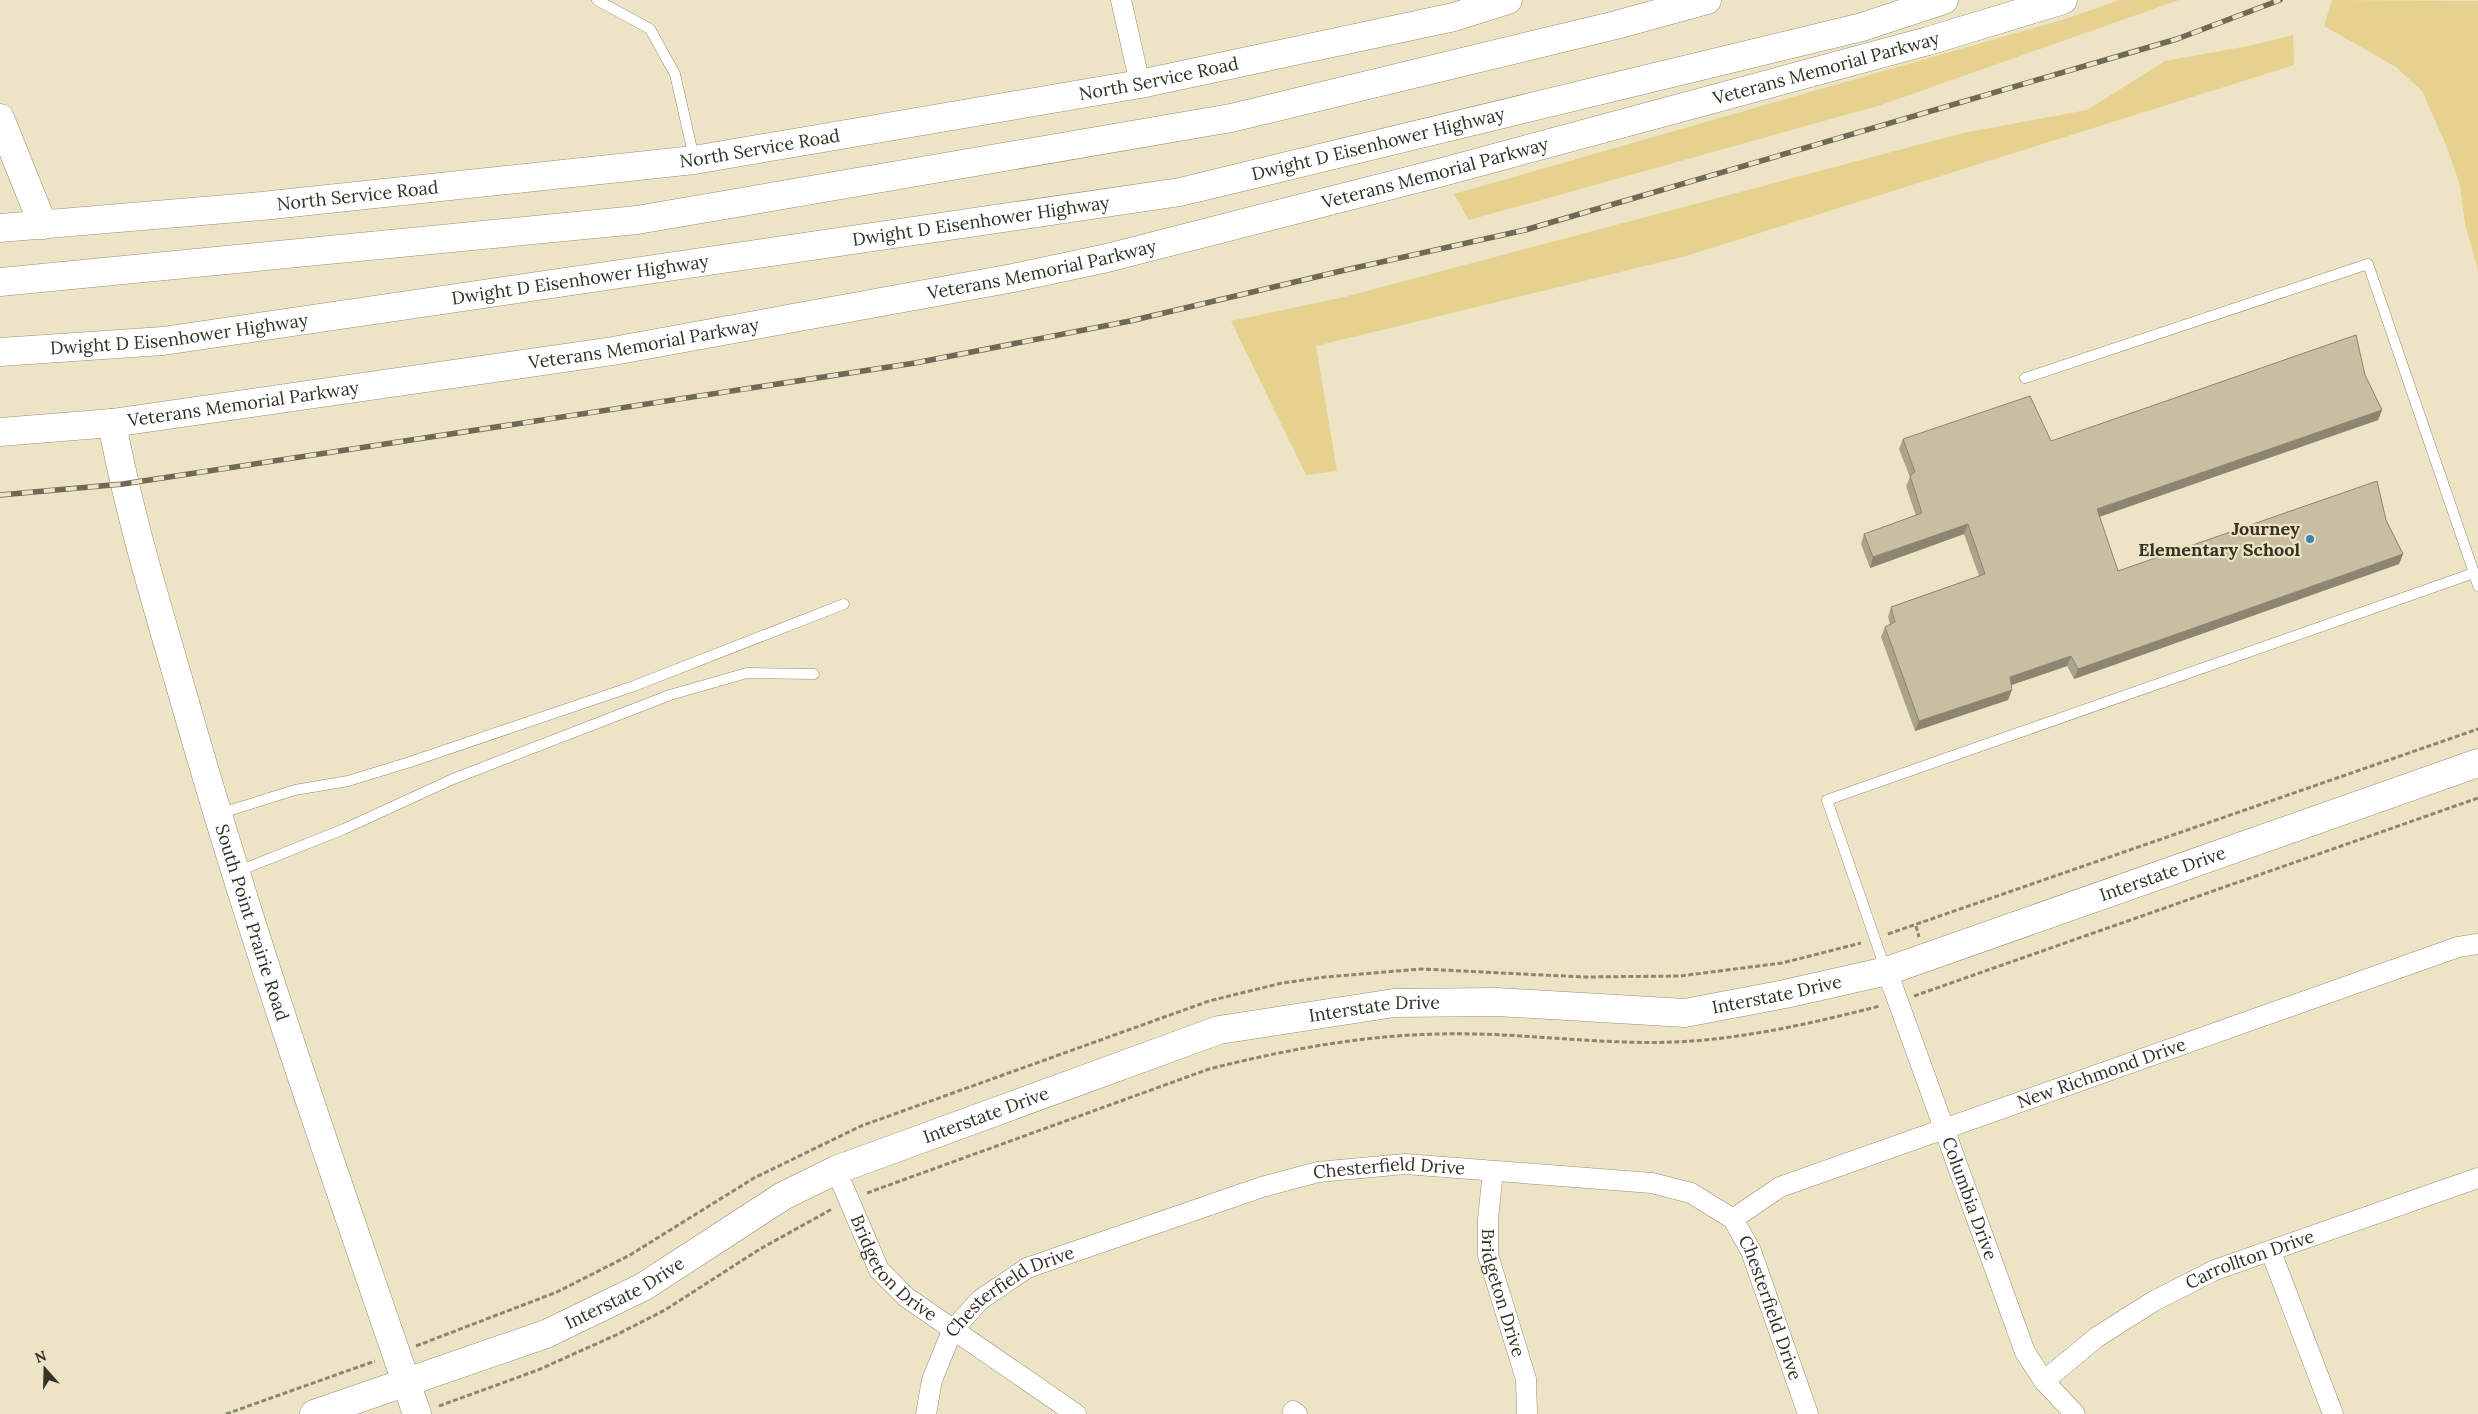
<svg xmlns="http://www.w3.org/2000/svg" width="2478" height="1414" viewBox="0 0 2478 1414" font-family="Lora,serif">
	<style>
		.green { fill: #e6d18f }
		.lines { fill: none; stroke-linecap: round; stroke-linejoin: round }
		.lane-casing { stroke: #968d72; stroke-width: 11 }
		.street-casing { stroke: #968d72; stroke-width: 21 }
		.secondary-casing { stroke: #968d72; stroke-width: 29 }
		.highway-casing { stroke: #968d72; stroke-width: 29 }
		.path { stroke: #8c8672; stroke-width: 3; stroke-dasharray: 5 2.5; stroke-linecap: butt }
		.lane { stroke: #fff; stroke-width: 10 }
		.street { stroke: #fff; stroke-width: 20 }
		.secondary { stroke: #fff; stroke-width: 28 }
		.highway { stroke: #fff; stroke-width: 28 }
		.rail-casing { stroke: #6f6a58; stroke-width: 5.5 }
		.rail { stroke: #ede4c6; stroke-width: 4; stroke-dasharray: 11; stroke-linecap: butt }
		.wall { fill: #aca38b }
		.shaded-wall { fill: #8c8571 }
		.building { fill: #c8bea2; stroke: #8c8571 }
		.poi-dot { fill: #3983b7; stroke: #ede4c6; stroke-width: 2 }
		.labels { text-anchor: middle; stroke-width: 4.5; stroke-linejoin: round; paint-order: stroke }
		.street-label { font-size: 18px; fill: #343125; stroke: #ede4c6 }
		.poi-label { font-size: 18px; font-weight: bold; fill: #343125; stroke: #ede4c6; text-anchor: end }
	</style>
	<rect width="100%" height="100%" fill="#ede4c6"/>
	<g class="green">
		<polygon points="2120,0 2179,0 1881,105 1469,220 1454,194 2065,19"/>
		<polygon points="2332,0 2478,1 2478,270 2465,224 2460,185 2446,145 2422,91 2396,67 2324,26"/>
		<polygon points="2293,35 2294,65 1686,256 1316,346 1337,471 1306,475 1231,321 1344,297 1963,133 2087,110 2165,61 2253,45"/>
	</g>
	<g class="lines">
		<defs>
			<g id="lane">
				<polyline points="597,0 650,29 675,74 694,158"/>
				<polyline points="2025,378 2368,264 2474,573"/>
				<polyline points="218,814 295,790 348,781 410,762 634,686 844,604"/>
				<polyline points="236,872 344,829 453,779 670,695 747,673 814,674"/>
				<polyline points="1886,971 1827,800 2474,573 2478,586"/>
			</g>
			<g id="street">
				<polyline points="1121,0 1140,84"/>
				<path id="s1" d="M1887 971 2025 1352 2044 1381 2075 1414"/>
				<path id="s2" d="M836 1170 879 1270 906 1297 1076 1414"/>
				<path id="s3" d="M1493 1171 1488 1219V1255L1526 1379 1527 1414"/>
				<path id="s4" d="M1733 1219 1780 1187 2458 947 2478 944"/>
				<polyline points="2271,1252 2333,1414"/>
				<path id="s5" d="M2044 1381 2097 1337 2154 1301 2215 1270 2478 1178"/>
				<polyline points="1293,1411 1297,1414"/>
				<path id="s6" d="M926 1414 932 1380 952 1331 980 1300 1027 1268 1262 1187 1318 1172 1405 1164 1652 1183 1691 1193 1733 1219 1751 1251 1808 1414"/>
			</g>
			<g id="secondary">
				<polyline points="0,118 43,225"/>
				<path id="s7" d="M0 228 262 206 694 160 1140 84 1454 17 1508 0"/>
				<path id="s8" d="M112 423C130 519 159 612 186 706 254 945 336 1179 417 1414"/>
				<path id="s9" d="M0 432 112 423 613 351 1013 278 1107 258 1435 174 1928 41 2063 0"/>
				<path id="s10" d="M314 1414 546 1334 643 1287 783 1196 836 1170 1219 1030 1394 1003 1497 1002 1685 1013 1785 994 1887 971 2478 763"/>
			</g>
			<g id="highway">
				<polyline points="0,282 637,220 1231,118 1616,25 1707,0"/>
				<path id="s11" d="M0 352 163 341 1180 192 1862 27 1944 0"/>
			</g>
		</defs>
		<use href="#lane" class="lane-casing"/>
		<use href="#street" class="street-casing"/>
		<use href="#secondary" class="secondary-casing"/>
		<use href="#highway" class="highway-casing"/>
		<g class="path">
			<polyline points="1916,926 1919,937"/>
			<polyline points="1888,934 2478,729"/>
			<polyline points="1914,996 2478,798"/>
			<path d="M867 1193 1209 1069C1285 1050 1362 1035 1441 1034 1519 1032 1597 1045 1675 1042 1744 1039 1813 1023 1880 1006"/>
			<polyline points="416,1346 557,1292 630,1255 754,1178 861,1126 1209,1001 1282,983 1325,977 1421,969 1584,977 1680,976 1782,963 1861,943"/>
			<polyline points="439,1406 538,1370 616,1335 665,1310 760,1249 832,1209"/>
			<polyline points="226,1414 375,1361"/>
		</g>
		<use href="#lane" class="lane"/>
		<use href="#street" class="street"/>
		<use href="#secondary" class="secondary"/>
		<use href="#highway" class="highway"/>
		<defs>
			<polyline id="rail" points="0,495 123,484 915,363 1130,321 1341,271 1525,230 2177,39 2280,0"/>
		</defs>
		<use href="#rail" class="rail-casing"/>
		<use href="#rail" class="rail"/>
	</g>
	<polygon class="wall" points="2365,375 2382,410 2378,420 2099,517 2118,571 2386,520 2403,554 2399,564 2074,679 2067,666 2011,685 2008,700 1915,731 1881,637 1885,627 1890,624 1888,617 1891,607 1979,576 1964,534 1870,568 1861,544 1864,534 1916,516 1906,486 1910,477 1899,449 1903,439 2051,441"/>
	<g class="shaded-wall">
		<polygon points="2382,410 2378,420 2093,519 2097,509"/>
		<polygon points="1968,524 1964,534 1870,568 1873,557"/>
		<polygon points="2403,554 2399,564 2074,679 2078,669"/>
		<polygon points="2071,656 2067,666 2006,687 2010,677"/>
		<polygon points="2012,690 2008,700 1915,731 1919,721"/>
	</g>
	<polygon class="building" points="2356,335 2365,375 2382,410 2097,509 2118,571 2377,481 2386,520 2403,554 2078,669 2071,656 2010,677 2012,690 1919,721 1885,627 1895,622 1891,607 1985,574 1968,524 1873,557 1864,534 1922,513 1910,476 1915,472 1903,439 2030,396 2051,441"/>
	<circle class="poi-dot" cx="2310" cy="539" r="5"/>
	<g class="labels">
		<g class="street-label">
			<text dy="6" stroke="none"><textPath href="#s9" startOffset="1865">Veterans Memorial Parkway</textPath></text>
			<text dy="6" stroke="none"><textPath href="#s7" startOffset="1169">North Service Road</textPath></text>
			<text dy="6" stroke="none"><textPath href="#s11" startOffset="1395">Dwight D Eisenhower Highway</textPath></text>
			<text dy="6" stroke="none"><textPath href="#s7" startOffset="764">North Service Road</textPath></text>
			<text dy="6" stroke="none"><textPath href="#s9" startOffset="1460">Veterans Memorial Parkway</textPath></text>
			<text dy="6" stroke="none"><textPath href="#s7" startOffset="359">North Service Road</textPath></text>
			<text dy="6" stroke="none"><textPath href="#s11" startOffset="990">Dwight D Eisenhower Highway</textPath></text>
			<text dy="6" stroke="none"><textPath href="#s9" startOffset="1055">Veterans Memorial Parkway</textPath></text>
			<text dy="6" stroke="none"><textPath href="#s11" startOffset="585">Dwight D Eisenhower Highway</textPath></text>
			<text dy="6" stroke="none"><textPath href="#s11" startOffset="180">Dwight D Eisenhower Highway</textPath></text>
			<text dy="6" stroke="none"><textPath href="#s9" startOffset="650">Veterans Memorial Parkway</textPath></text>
			<text dy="6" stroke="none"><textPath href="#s9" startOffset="245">Veterans Memorial Parkway</textPath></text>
			<text dy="6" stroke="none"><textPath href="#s10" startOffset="1954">Interstate Drive</textPath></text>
			<text dy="6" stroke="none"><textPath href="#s8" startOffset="519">South Point Prairie Road</textPath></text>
			<text dy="6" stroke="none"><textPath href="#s10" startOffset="1549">Interstate Drive</textPath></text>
			<text dy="6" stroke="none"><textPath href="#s10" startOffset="1144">Interstate Drive</textPath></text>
			<text dy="6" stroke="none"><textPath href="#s4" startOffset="398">New Richmond Drive</textPath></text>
			<text dy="6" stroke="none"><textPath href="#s10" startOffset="739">Interstate Drive</textPath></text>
			<text dy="6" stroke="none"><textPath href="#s6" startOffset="564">Chesterfield Drive</textPath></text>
			<text dy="6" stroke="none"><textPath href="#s1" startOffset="242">Columbia Drive</textPath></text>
			<text dy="6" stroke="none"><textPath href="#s5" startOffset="241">Carrollton Drive</textPath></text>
			<text dy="6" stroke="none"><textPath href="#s2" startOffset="116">Bridgeton Drive</textPath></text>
			<text dy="6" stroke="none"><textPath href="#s10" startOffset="334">Interstate Drive</textPath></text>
			<text dy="6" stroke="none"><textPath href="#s3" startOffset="124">Bridgeton Drive</textPath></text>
			<text dy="6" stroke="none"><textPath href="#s6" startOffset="159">Chesterfield Drive</textPath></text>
			<text dy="6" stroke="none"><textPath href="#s6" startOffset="1014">Chesterfield Drive</textPath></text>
		</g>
		<g class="poi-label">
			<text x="2300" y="535">Journey<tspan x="2300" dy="21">Elementary School</tspan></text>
		</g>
	</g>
	<g transform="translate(45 1369) rotate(340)" stroke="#ede4c6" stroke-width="4" paint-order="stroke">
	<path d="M0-4L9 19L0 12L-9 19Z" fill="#343125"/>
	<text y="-8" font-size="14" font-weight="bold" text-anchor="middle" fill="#343125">N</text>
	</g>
</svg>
